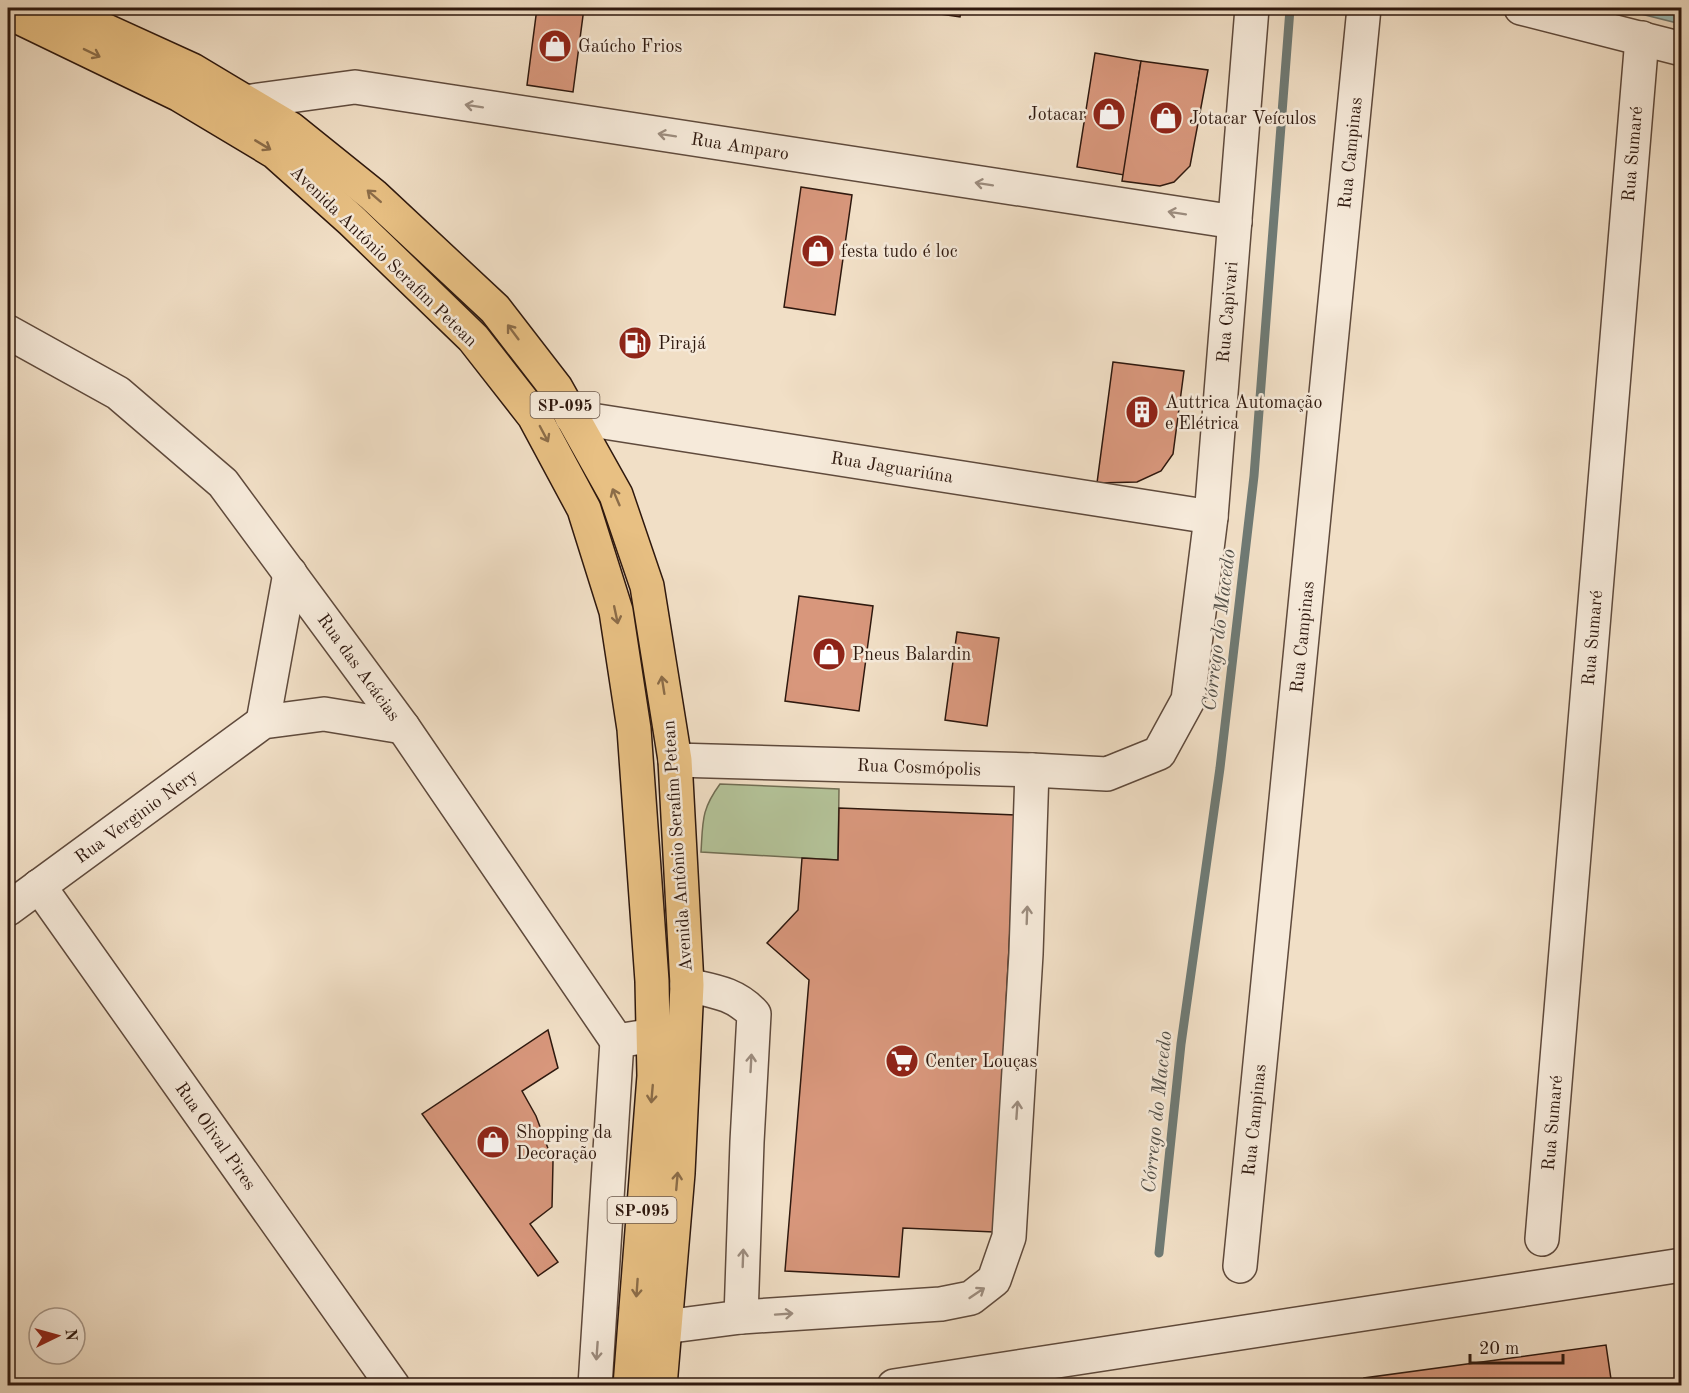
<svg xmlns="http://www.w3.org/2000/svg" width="1689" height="1393" viewBox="0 0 1689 1393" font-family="'Old Standard TT',serif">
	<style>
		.green { fill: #b4c399; stroke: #716e54; stroke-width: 1.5 }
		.water { fill: #9bbcb8; stroke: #6f7a74; stroke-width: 1.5 }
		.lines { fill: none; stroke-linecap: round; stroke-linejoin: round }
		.stream { stroke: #6f7a74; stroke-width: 9 }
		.building { fill: #d8977c; stroke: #2e180e; stroke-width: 1.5 }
		.minor-casing { stroke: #5f4a3c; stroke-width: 36 }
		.major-casing { stroke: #2e180e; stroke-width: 36 }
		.minor { stroke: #f6eada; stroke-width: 33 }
		.major { stroke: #e8c083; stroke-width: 33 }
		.oneway { stroke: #8b6c48 }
		.oneway2 { stroke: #9c8c7e }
		.labels { text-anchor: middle; stroke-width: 5; stroke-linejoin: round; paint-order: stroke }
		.shield { fill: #f6eada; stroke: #6a574b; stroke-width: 1.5 }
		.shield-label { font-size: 16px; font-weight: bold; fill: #2e180e }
		.poi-label { font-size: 18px; fill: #2e180e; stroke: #f6eada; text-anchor: start }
		.street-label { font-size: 18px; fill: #2e180e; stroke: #f6eada }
		.water-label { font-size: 20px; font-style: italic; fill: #54514a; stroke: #f6eada }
	</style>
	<rect width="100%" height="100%" fill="#f1dfc6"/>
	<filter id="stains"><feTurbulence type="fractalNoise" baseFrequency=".00333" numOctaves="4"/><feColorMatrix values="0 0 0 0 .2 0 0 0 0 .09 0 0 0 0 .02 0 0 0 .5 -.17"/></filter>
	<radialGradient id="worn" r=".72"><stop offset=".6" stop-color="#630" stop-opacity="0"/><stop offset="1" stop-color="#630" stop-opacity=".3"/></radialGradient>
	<path class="green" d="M720 784 839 789 838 860 701 852C703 821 701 810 720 784Z"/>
	<polygon class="water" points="1617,8 1681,8 1681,24"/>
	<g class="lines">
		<polyline class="stream" points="1159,1253 1181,1044 1220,768 1254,476 1290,9"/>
	</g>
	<g class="building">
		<polygon points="537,8 584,8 573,92 527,85"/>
		<polygon points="913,8 962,8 960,17 912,10"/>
		<polygon points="1095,53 1141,61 1124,175 1077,167"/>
		<polygon points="1141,61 1208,70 1190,166 1174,182 1160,186 1122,181"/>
		<polygon points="801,187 852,195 835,315 784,307"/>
		<polygon points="1113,362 1184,371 1173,454 1161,471 1137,482 1097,483"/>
		<polygon points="799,596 873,606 859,711 785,701"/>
		<polygon points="957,632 999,638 987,726 945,720"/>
		<polygon points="839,808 1016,815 994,1232 903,1228 899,1277 785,1271 809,980 767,943 798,910 802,858 838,860"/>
		<polygon points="548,1030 558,1068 522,1091 536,1116 553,1162 552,1207 530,1224 558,1262 538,1276 422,1114"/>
		<polygon points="1606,1345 1612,1386 1365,1386 1364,1378"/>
	</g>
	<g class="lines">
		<defs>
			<g id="minor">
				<polyline points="1521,8 1682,49"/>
				<polyline points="245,102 355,87 1235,222"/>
				<polyline points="8,332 118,393 223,483 403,727 617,1041 654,1035"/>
				<polyline points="572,417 1211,517"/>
				<polyline points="263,722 290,573"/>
				<polyline points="675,760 1032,770 1107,774 1159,753 1188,700 1211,517 1252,8"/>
				<polyline points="39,886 393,1386"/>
				<polyline points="8,909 263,722 324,714 403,727"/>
				<path d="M687 985C713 991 735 993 754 1014L747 1142 741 1317"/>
				<polyline points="1542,1239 1642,38"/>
				<polyline points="1240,1266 1364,8"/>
				<polyline points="664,1327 741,1317 941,1304 971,1298 994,1280 1009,1237 1026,954 1032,770"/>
				<polyline points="595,1386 617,1041"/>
				<polyline points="894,1386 1682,1265"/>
			</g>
			<g id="major">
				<polyline points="56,8 192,70 227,91 291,129 373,195 495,309 556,388 616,495 647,586 675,760 687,985 678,1173 660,1386"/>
				<polyline points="8,12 180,95 275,152 351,220 473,338 534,416 584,509 616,611 634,729 652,981 654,1076 630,1386"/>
			</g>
		</defs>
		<use href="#minor" class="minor-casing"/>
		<use href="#major" class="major-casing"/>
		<use href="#minor" class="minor"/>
		<use href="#major" class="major"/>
	</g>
	<defs><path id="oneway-shaft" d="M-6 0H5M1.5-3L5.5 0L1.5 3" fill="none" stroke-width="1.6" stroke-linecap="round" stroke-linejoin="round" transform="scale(1.5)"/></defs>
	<g class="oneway">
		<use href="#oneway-shaft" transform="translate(92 53) rotate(26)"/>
		<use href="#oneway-shaft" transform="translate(263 145) rotate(31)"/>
		<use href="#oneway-shaft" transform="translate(374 196) rotate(-139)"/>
		<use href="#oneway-shaft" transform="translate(513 332) rotate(-127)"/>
		<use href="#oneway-shaft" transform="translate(544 434) rotate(62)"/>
		<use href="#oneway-shaft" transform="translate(616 497) rotate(-113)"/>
		<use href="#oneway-shaft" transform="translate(616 615) rotate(78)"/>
		<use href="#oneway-shaft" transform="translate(663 685) rotate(-99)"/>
		<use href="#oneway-shaft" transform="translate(652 1094) rotate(95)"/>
		<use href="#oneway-shaft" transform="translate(677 1181) rotate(-85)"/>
		<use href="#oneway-shaft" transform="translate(637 1288) rotate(94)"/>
	</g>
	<g class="oneway2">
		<use href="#oneway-shaft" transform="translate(474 106) rotate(-171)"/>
		<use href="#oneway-shaft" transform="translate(667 135) rotate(-171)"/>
		<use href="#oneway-shaft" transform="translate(984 184) rotate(-171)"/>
		<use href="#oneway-shaft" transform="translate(1177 213) rotate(-171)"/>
		<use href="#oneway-shaft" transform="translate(1027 915) rotate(-88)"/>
		<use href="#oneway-shaft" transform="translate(751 1063) rotate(-87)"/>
		<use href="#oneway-shaft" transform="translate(1017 1110) rotate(-86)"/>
		<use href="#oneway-shaft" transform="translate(743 1258) rotate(-88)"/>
		<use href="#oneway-shaft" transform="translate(977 1293) rotate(-34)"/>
		<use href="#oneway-shaft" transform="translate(784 1314) rotate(-4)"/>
		<use href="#oneway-shaft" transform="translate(597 1351) rotate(94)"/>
	</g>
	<defs>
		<symbol id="shop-disc" viewBox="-11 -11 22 22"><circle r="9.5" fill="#8f2418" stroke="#f6eada"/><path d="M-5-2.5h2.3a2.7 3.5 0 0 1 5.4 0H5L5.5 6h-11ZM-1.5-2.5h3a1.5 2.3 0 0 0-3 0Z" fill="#fff"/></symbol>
		<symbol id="fuel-disc" viewBox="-11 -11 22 22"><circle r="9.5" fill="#8f2418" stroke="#f6eada"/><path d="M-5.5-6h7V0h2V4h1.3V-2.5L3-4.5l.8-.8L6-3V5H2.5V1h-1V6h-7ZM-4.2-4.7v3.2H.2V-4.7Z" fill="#fff"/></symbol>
		<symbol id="building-disc" viewBox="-11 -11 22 22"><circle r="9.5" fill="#8f2418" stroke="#f6eada"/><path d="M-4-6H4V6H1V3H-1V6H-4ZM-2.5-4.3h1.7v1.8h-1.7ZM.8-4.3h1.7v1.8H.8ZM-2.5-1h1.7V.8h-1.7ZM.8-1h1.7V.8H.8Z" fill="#fff"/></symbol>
		<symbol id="supermarket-disc" viewBox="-11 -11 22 22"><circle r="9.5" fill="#8f2418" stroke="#f6eada"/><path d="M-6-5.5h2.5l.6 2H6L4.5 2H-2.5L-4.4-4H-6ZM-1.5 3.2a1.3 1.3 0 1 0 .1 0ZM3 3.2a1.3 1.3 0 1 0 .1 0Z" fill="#fff"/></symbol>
	</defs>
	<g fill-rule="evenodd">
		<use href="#shop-disc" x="536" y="27" width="38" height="38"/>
		<use href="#shop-disc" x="1090" y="95" width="38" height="38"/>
		<use href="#shop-disc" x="1147" y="99" width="38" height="38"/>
		<use href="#shop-disc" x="799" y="232" width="38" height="38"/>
		<use href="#fuel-disc" x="616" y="324" width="38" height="38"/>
		<use href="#building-disc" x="1123" y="393" width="38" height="38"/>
		<use href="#shop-disc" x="810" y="635" width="38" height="38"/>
		<use href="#supermarket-disc" x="883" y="1042" width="38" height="38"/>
		<use href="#shop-disc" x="474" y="1123" width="38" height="38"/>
	</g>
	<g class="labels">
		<g class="shield">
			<rect x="530.5" y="392" width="69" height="26" rx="4.5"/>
			<rect x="607.5" y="1197" width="69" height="26" rx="4.5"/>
		</g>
		<g class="shield-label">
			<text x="565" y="411">SP-095</text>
			<text x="642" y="1216">SP-095</text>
		</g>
		<g class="poi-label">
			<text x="578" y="52">Gaúcho Frios</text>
			<text x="1086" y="120" text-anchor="end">Jotacar</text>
			<text x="1189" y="124">Jotacar Veículos</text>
			<text x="841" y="257">festa tudo é loc</text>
			<text x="658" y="349">Pirajá</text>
			<text x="1165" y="408">Auttrica Automação<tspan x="1165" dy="21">e Elétrica</tspan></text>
			<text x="852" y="660">Pneus Balardin</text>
			<text x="925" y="1067">Center Louças</text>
			<text x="516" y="1138">Shopping da<tspan x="516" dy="21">Decoração</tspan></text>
		</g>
		<g class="street-label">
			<text transform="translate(740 146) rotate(9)" y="6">Rua Amparo</text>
			<text transform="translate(1350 153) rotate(-84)" y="6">Rua Campinas</text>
			<text transform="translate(1632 154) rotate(-85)" y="6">Rua Sumaré</text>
			<text transform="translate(384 256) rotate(44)" y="6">Avenida Antônio Serafim Petean</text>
			<text transform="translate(1227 312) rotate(-85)" y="6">Rua Capivari</text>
			<text transform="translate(892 467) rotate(9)" y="6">Rua Jaguariúna</text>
			<text transform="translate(1302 637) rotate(-84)" y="6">Rua Campinas</text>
			<text transform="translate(1592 638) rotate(-85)" y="6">Rua Sumaré</text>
			<text transform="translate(359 667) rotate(54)" y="6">Rua das Acácias</text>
			<text transform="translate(919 767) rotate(2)" y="6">Rua Cosmópolis</text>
			<text transform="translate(136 816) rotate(-36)" y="6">Rua Verginio Nery</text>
			<text transform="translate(677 846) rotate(-94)" y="6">Avenida Antônio Serafim Petean</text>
			<text transform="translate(1254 1120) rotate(-84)" y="6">Rua Campinas</text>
			<text transform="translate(1552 1123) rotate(-85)" y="6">Rua Sumaré</text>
			<text transform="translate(216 1136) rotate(55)" y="6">Rua Olival Pires</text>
		</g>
		<g class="water-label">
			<text transform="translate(1218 630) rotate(-83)" y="7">Córrego do Macedo</text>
			<text transform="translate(1156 1112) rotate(-84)" y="7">Córrego do Macedo</text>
		</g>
	</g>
	<rect width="1689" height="1393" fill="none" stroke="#f1dfc6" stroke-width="30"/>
	<rect x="9" y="9" width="1671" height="1375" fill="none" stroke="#2e180e" stroke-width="3"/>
	<rect x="15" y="15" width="1659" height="1363" fill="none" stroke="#2e180e" stroke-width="1.5"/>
	<g transform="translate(57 1336) rotate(85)"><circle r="28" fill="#f6eada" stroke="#a69688" stroke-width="1.5"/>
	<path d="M0-4.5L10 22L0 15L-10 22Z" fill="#8f2418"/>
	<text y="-9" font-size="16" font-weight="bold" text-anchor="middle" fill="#2e180e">N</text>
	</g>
	<path d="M1470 1354v9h93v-9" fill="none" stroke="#2e180e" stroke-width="3"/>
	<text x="1479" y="1354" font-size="18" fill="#2e180e" stroke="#f6eada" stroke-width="4.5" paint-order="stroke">20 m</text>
	<rect width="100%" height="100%" filter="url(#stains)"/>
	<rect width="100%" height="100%" fill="url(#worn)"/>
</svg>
